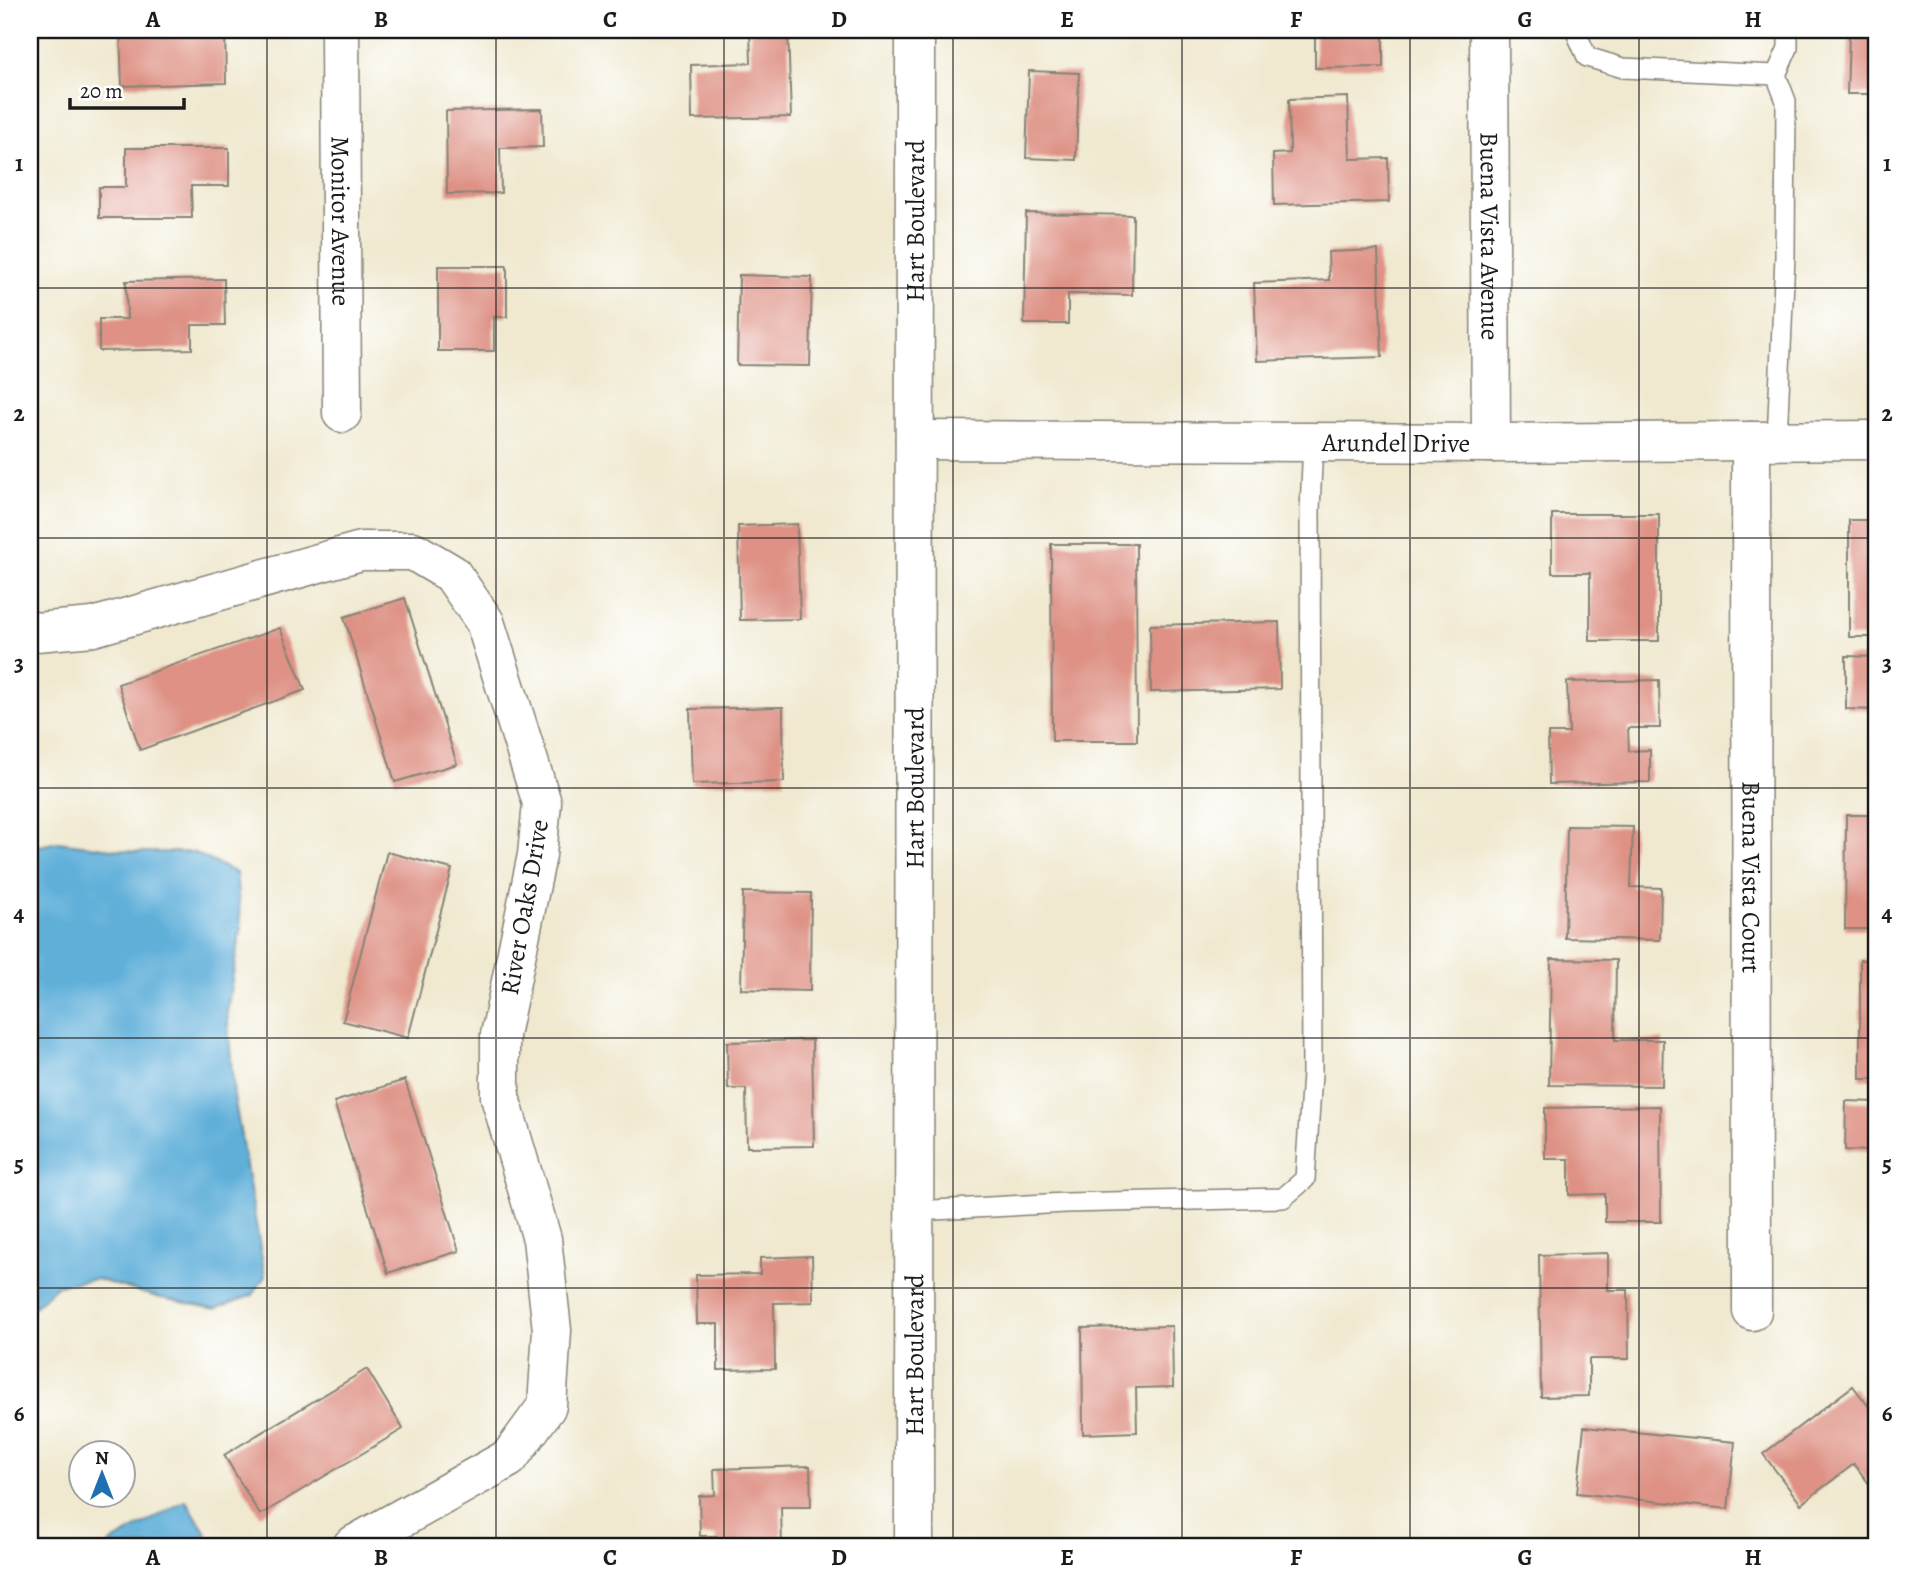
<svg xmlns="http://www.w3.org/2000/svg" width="1906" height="1576" viewBox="0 0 1906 1576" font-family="Alegreya,serif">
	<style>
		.water { fill: #5fafd9; stroke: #3e667a; stroke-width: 2 }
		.building { fill: #de9184 }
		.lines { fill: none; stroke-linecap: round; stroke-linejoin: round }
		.service-casing { stroke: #868276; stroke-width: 22 }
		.minor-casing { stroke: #868276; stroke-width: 41 }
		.service { stroke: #fff; stroke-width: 19 }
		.minor { stroke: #fff; stroke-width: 38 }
		.grid { fill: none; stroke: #1c1c1c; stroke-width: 2; stroke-opacity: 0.55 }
		.labels { text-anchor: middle; stroke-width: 7; stroke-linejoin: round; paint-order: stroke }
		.street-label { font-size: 26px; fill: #1c1c1c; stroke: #fff }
		.neatline { fill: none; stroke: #1c1c1c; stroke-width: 2.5 }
		.grid-label { font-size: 23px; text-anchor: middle; font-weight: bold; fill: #1c1c1c }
	</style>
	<rect width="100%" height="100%" fill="#fff"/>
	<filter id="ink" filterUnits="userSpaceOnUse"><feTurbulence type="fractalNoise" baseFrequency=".0143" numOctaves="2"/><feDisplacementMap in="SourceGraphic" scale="14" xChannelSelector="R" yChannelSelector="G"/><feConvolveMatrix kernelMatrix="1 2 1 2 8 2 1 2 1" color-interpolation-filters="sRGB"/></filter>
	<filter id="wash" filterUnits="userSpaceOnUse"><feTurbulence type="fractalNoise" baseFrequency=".00686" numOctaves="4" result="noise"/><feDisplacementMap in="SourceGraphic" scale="28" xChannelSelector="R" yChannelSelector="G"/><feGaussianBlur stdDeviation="1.57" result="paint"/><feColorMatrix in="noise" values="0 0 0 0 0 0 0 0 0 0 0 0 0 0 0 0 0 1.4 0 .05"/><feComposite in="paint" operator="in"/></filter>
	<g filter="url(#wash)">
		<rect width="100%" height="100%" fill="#f0e9d0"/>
		<g class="water">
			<polygon points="58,842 136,852 193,852 236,873 241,927 227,1011 234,1096 265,1276 253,1295 215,1309 156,1297 96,1279 58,1285 30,1311 30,848"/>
			<polygon points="186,1500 207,1535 188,1546 110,1546 109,1544"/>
		</g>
		<g id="blocks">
			<g class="building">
				<polygon points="120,30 225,30 226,83 122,86"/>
				<polygon points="750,30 788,30 791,117 692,119 691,65 751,63"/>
				<polygon points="1315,30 1383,30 1383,67 1315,68"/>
				<polygon points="1849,36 1876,36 1876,94 1847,94"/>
				<polygon points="1029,71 1079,73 1076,160 1026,158"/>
				<polygon points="1348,97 1350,159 1388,158 1389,202 1274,205 1273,154 1290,153 1289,99"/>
				<polygon points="542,109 543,147 500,148 501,193 447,194 446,111"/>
				<polygon points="126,148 229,148 229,186 191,186 192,218 99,218 99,187 126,187"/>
				<polygon points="1026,213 1133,215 1132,295 1068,294 1068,324 1024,324"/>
				<polygon points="1378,250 1382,357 1257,361 1254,283 1329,280 1328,252"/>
				<polygon points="438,266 507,266 507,317 494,317 494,351 438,351"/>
				<polygon points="739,275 812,277 810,366 737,365"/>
				<polygon points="224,279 225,325 192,325 192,349 99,351 99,319 127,319 126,281"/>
				<polygon points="1552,514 1659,514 1659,641 1590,641 1590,573 1552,573"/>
				<rect x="1849" y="520" width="27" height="117"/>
				<polygon points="797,524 800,619 740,620 738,526"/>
				<polygon points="1051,544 1136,544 1137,741 1052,741"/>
				<polygon points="405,598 457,764 395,782 344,617"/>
				<polygon points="1279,622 1280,689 1151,692 1150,625"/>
				<polygon points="280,628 305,690 140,750 118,684"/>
				<polygon points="1846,656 1876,657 1876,710 1846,709"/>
				<polygon points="1659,680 1660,728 1628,728 1629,751 1650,750 1650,782 1549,784 1548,733 1569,733 1567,682"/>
				<polygon points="783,707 784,782 692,784 690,709"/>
				<polygon points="1846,815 1876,815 1876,929 1845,929"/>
				<polygon points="1567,826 1633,827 1631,887 1661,888 1660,940 1565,938"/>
				<polygon points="387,852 452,869 408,1038 343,1021"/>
				<polygon points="743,892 811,893 810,991 741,989"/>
				<polygon points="1551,959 1616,960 1615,1040 1663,1040 1662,1086 1549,1085"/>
				<rect x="1860" y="960" width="16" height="119"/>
				<polygon points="812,1040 814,1146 747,1147 746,1089 728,1089 727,1042"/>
				<polygon points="405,1080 459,1251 388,1273 334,1102"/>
				<polygon points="1846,1101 1876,1102 1876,1151 1845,1150"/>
				<polygon points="1660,1106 1661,1222 1605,1222 1605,1194 1569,1195 1569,1159 1545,1159 1545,1108"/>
				<polygon points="1608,1253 1608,1290 1628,1290 1629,1359 1589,1359 1589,1396 1541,1397 1539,1255"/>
				<polygon points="812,1256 813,1302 774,1303 775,1369 718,1370 718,1324 697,1324 696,1275 760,1274 760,1258"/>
				<polygon points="1172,1326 1173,1387 1136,1388 1137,1432 1083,1434 1082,1328"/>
				<polygon points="367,1369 403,1429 260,1515 224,1455"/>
				<polygon points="1853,1386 1876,1416 1876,1493 1854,1464 1801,1504 1763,1454"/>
				<polygon points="1584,1427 1735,1442 1728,1509 1577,1493"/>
				<polygon points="810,1466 811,1507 781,1507 782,1546 716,1546 716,1536 700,1536 699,1496 715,1495 714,1469"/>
			</g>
		</g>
	</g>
	<g filter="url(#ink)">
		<use href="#blocks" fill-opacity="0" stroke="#868276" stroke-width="2"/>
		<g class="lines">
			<defs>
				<g id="service">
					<polyline points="1575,30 1587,57 1623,68 1776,75 1786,101 1785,256 1777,440"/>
					<polyline points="1776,75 1788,48 1788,30"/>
					<polyline points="915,1211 1066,1203 1283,1198 1305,1179 1312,1074 1310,510 1313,441"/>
				</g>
				<g id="minor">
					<path id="s1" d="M340 30 342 413"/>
					<path id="s2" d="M1489 30 1491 443"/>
					<path id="s3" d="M915 440 1491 443 1876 440"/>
					<path id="s4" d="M1751 441 1752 1311"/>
					<polyline points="30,630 36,632 93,627 361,551 413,551 452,574 485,622 542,803 537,855 500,1035 500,1097 542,1239 552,1330 547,1406 509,1458 352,1546"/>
					<path id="s5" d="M914 1546 915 30"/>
				</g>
			</defs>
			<use href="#service" class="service-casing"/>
			<use href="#minor" class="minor-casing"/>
			<use href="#service" class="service"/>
			<use href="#minor" class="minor"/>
		</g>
	</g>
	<path class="grid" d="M267 30V1546M496 30V1546M724 30V1546M953 30V1546M1182 30V1546M1410 30V1546M1639 30V1546M30 288H1876M30 538H1876M30 788H1876M30 1038H1876M30 1288H1876"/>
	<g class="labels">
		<g class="street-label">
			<text dy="9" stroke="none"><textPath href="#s1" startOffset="191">Monitor Avenue</textPath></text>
			<text dy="9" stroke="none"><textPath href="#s5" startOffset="1325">Hart Boulevard</textPath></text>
			<text dy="9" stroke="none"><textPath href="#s2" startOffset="206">Buena Vista Avenue</textPath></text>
			<text dy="9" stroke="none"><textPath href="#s3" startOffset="481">Arundel Drive</textPath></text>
			<text dy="9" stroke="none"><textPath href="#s5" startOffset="758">Hart Boulevard</textPath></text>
			<text dy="9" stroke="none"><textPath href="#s4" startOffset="436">Buena Vista Court</textPath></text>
			<text transform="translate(524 907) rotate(-80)" y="9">River Oaks Drive</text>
			<text dy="9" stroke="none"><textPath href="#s5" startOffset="191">Hart Boulevard</textPath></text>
		</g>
	</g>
	<rect width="1906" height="1576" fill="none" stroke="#fff" stroke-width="77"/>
	<g transform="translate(102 1474)"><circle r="33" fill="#ffffff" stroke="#a4a4a4" stroke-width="2"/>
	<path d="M0-5L12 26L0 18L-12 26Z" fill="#1f6fb2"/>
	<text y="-10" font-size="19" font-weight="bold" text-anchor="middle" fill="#1c1c1c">N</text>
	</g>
	<path d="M70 98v10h114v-10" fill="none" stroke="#1c1c1c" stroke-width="3.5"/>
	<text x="80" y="98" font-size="21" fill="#1c1c1c" stroke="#ffffff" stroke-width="5" paint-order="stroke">20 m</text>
	<rect x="38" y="38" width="1830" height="1500" class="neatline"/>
	<g class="grid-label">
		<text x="153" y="27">A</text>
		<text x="381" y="27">B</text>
		<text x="610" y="27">C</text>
		<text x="839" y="27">D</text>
		<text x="1067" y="27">E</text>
		<text x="1296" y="27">F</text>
		<text x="1525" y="27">G</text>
		<text x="1753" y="27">H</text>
		<text x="19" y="171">1</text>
		<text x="1887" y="171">1</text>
		<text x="19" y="421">2</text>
		<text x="1887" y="421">2</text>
		<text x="19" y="671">3</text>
		<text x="1887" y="671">3</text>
		<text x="19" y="921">4</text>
		<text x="1887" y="921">4</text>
		<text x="19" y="1171">5</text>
		<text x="1887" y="1171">5</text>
		<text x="19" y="1421">6</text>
		<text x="1887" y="1421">6</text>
		<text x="153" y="1565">A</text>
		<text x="381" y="1565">B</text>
		<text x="610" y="1565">C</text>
		<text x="839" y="1565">D</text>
		<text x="1067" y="1565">E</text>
		<text x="1296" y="1565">F</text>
		<text x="1525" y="1565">G</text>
		<text x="1753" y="1565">H</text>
	</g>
</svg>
